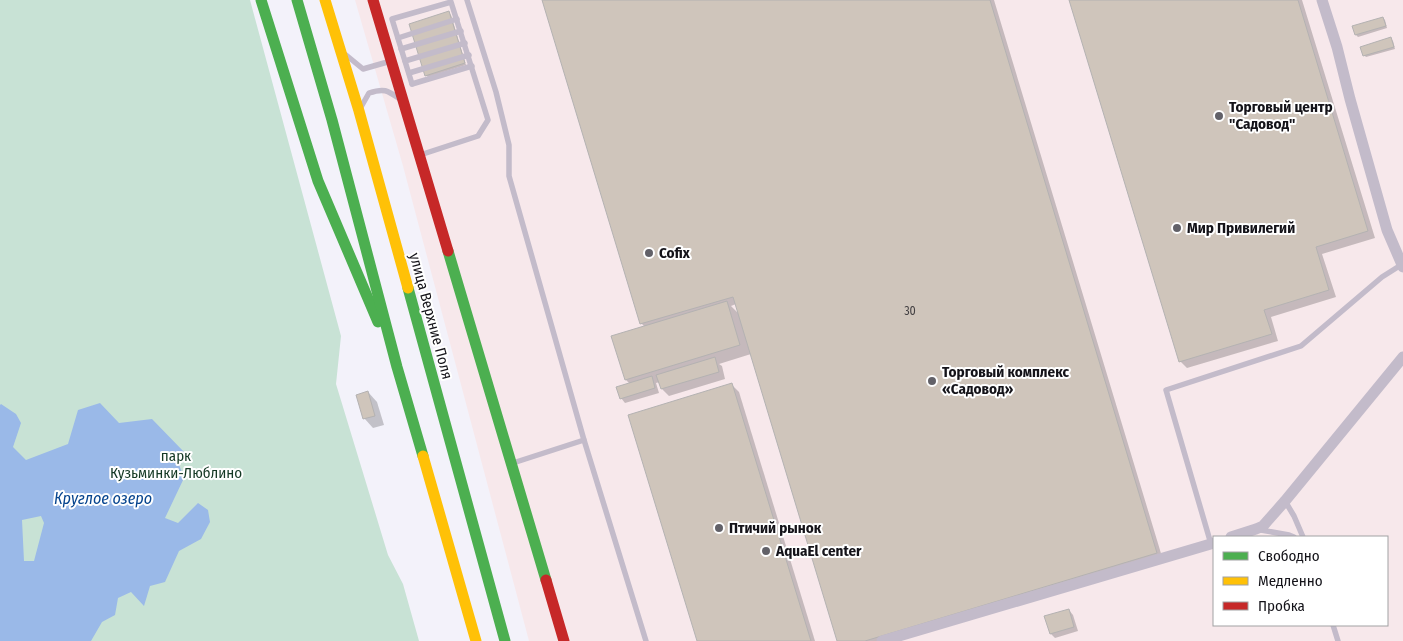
<svg xmlns="http://www.w3.org/2000/svg" width="1403" height="641" viewBox="0 0 1403 641" font-family="'Fira Sans Condensed',sans-serif">
	<style>
		.commercial { fill: #f7e8eb; fill-rule: evenodd }
		.green { fill: #c8e2d5 }
		.water { fill: #9ab9e8; fill-rule: evenodd }
		.shadow { fill: #0003; fill-rule: evenodd }
		.building { fill: #cfc5bb; stroke: #b4b2b2 }
		.lines { fill: none; stroke-linecap: round; stroke-linejoin: round }
		.lane { stroke: #c3bbca; stroke-width: 5.5 }
		.street { stroke: #c3bbca; stroke-width: 11 }
		.fast { stroke: #4caf50; stroke-width: 11 }
		.slow { stroke: #ffc107; stroke-width: 11 }
		.jam { stroke: #c62828; stroke-width: 11 }
		.poi-dot { fill: #626168; stroke: #fff; stroke-width: 2 }
		.labels { text-anchor: middle; stroke-width: 4; stroke-linejoin: round; paint-order: stroke }
		.number-label { font-size: 12px; fill: #434042 }
		.poi-label { font-size: 15px; font-weight: bold; fill: #141319; stroke: #fff; text-anchor: start }
		.street-label { font-size: 15px; fill: #141319; stroke: #fff }
		.park-label { font-size: 15px; fill: #153925; stroke: #fff }
		.water-label { font-size: 16px; font-style: italic; fill: #06448e; stroke: #fff }
	</style>
	<rect width="100%" height="100%" fill="#f3f2fa"/>
	<path class="commercial" d="M355 0H1403V641H529L403 166ZM1214 537H1387V625H1214Z"/>
	<polygon class="green" points="0,0 250,0 341,336 336,384 388,555 403,584 419,641 0,641"/>
	<path class="water" d="M100 403 119 423 152 419 185 453 178 462 184 478 165 518 178 523 198 503 208 510 210 522 201 539 179 551 165 582 150 586 144 606 131 592 118 598 115 615 102 622 91 641H0V405L1 404 16 414 21 423 13 447 26 460 68 444 78 410ZM41 516 44 523 34 561H24L22 520Z"/>
	<g class="shadow">
		<path d="M543 0H994L1163 560 895 641H839L751 354 719 364 722 366 725 379 669 396 662 389 660 382 656 383 659 393 625 403 621 398 630 384 626 380 645 327 642 324ZM736 304 740 315 731 306Z"/>
		<polygon points="1070,0 1302,0 1375,238 1322,254 1336,297 1271,317 1278,341 1187,368 1180,361"/>
		<polygon points="449,13 451,15 466,65 428,77 426,75"/>
		<polygon points="1383,18 1385,20 1387,28 1358,37 1356,35"/>
		<polygon points="1391,39 1393,41 1395,49 1366,57 1364,55"/>
		<polygon points="732,385 739,392 815,641 698,641"/>
		<polygon points="368,392 377,402 384,425 373,428 364,418"/>
		<polygon points="1069,610 1073,615 1078,631 1055,638 1051,634"/>
	</g>
	<g class="building">
		<polygon points="542,0 990,0 1157,553 865,641 837,641 733,297 640,324"/>
		<polygon points="1069,0 1298,0 1368,231 1316,247 1329,290 1264,310 1272,334 1179,362"/>
		<polygon points="449,11 465,63 425,76 409,24"/>
		<polygon points="1383,17 1386,26 1355,35 1352,26"/>
		<polygon points="1391,37 1394,47 1363,56 1360,47"/>
		<polygon points="727,301 740,345 625,380 611,336"/>
		<polygon points="715,357 719,372 661,389 656,375"/>
		<polygon points="652,376 655,388 620,399 616,387"/>
		<polygon points="732,383 811,641 697,641 628,415"/>
		<polygon points="368,391 375,416 363,419 356,395"/>
		<polygon points="1069,609 1074,627 1050,634 1044,616"/>
	</g>
	<g class="lines">
		<g class="lane">
			<polyline points="467,0 496,92 509,145 509,176 584,440 646,641"/>
			<polyline points="398,38 457,19"/>
			<polyline points="401,49 461,31"/>
			<polyline points="346,55 363,69 391,61"/>
			<polyline points="405,61 465,43"/>
			<polyline points="409,73 469,55"/>
			<polyline points="412,84 392,19 451,2 488,120 478,136 420,155"/>
			<polyline points="412,84 472,66"/>
			<path d="M361 107 369 93C384 88 387 90 400 99"/>
			<polyline points="513,463 584,440"/>
			<polyline points="1285,501 1294,516 1303,537"/>
			<polyline points="1261,530 1289,535 1294,537"/>
			<polyline points="1211,544 1166,390 1301,346 1382,277 1401,265"/>
			<polyline points="1333,625 1338,641"/>
		</g>
		<g class="street">
			<polyline points="1322,0 1337,47 1350,99 1387,230 1403,267"/>
			<polyline points="1231,537 1256,529 1263,526 1285,501 1403,357"/>
			<polyline points="882,641 1214,543"/>
		</g>
		<g class="fast">
			<polyline points="261,0 318,181 378,322"/>
			<polyline points="297,0 332,120 397,367 423,456"/>
			<polyline points="448,251 546,580"/>
			<polyline points="408,288 505,641"/>
		</g>
		<g class="slow">
			<polyline points="325,0 359,111 408,288"/>
			<polyline points="423,456 476,641"/>
		</g>
		<g class="jam">
			<polyline points="373,0 448,251"/>
			<polyline points="546,580 564,641"/>
		</g>
	</g>
	<g class="poi-dot">
		<circle cx="1219" cy="116" r="5"/>
		<circle cx="1177" cy="228" r="5"/>
		<circle cx="649" cy="253" r="5"/>
		<circle cx="932" cy="381" r="5"/>
		<circle cx="719" cy="528" r="5"/>
		<circle cx="766" cy="551" r="5"/>
	</g>
	<g class="labels">
		<g class="number-label">
			<text x="910" y="315">30</text>
		</g>
		<g class="poi-label">
			<text x="1229" y="112">Торговый центр<tspan x="1229" dy="17">"Садовод"</tspan></text>
			<text x="1187" y="233">Мир Привилегий</text>
			<text x="659" y="258">Cofix</text>
			<text x="942" y="377">Торговый комплекс<tspan x="942" dy="17">«Садовод»</tspan></text>
			<text x="729" y="533">Птичий рынок</text>
			<text x="776" y="556">AquaEl center</text>
		</g>
		<g class="street-label">
			<text transform="translate(431 316) rotate(75)" y="5">улица Верхние Поля</text>
		</g>
		<g class="park-label">
			<text x="176" y="461">парк<tspan x="176" dy="17">Кузьминки-Люблино</tspan></text>
		</g>
		<g class="water-label">
			<text x="103" y="504">Круглое озеро</text>
		</g>
	</g>
	<rect x="1213" y="536" width="175" height="90" fill="#ffffff" stroke="#a1a1a3"/>
	<rect x="1223" y="552" width="25" height="8" fill="#4caf50" stroke="#a1a1a3"/>
	<text x="1258" y="561" font-size="15" fill="#141319">Свободно</text>
	<rect x="1223" y="577" width="25" height="8" fill="#ffc107" stroke="#a1a1a3"/>
	<text x="1258" y="586" font-size="15" fill="#141319">Медленно</text>
	<rect x="1223" y="602" width="25" height="8" fill="#c62828" stroke="#a1a1a3"/>
	<text x="1258" y="611" font-size="15" fill="#141319">Пробка</text>
</svg>
